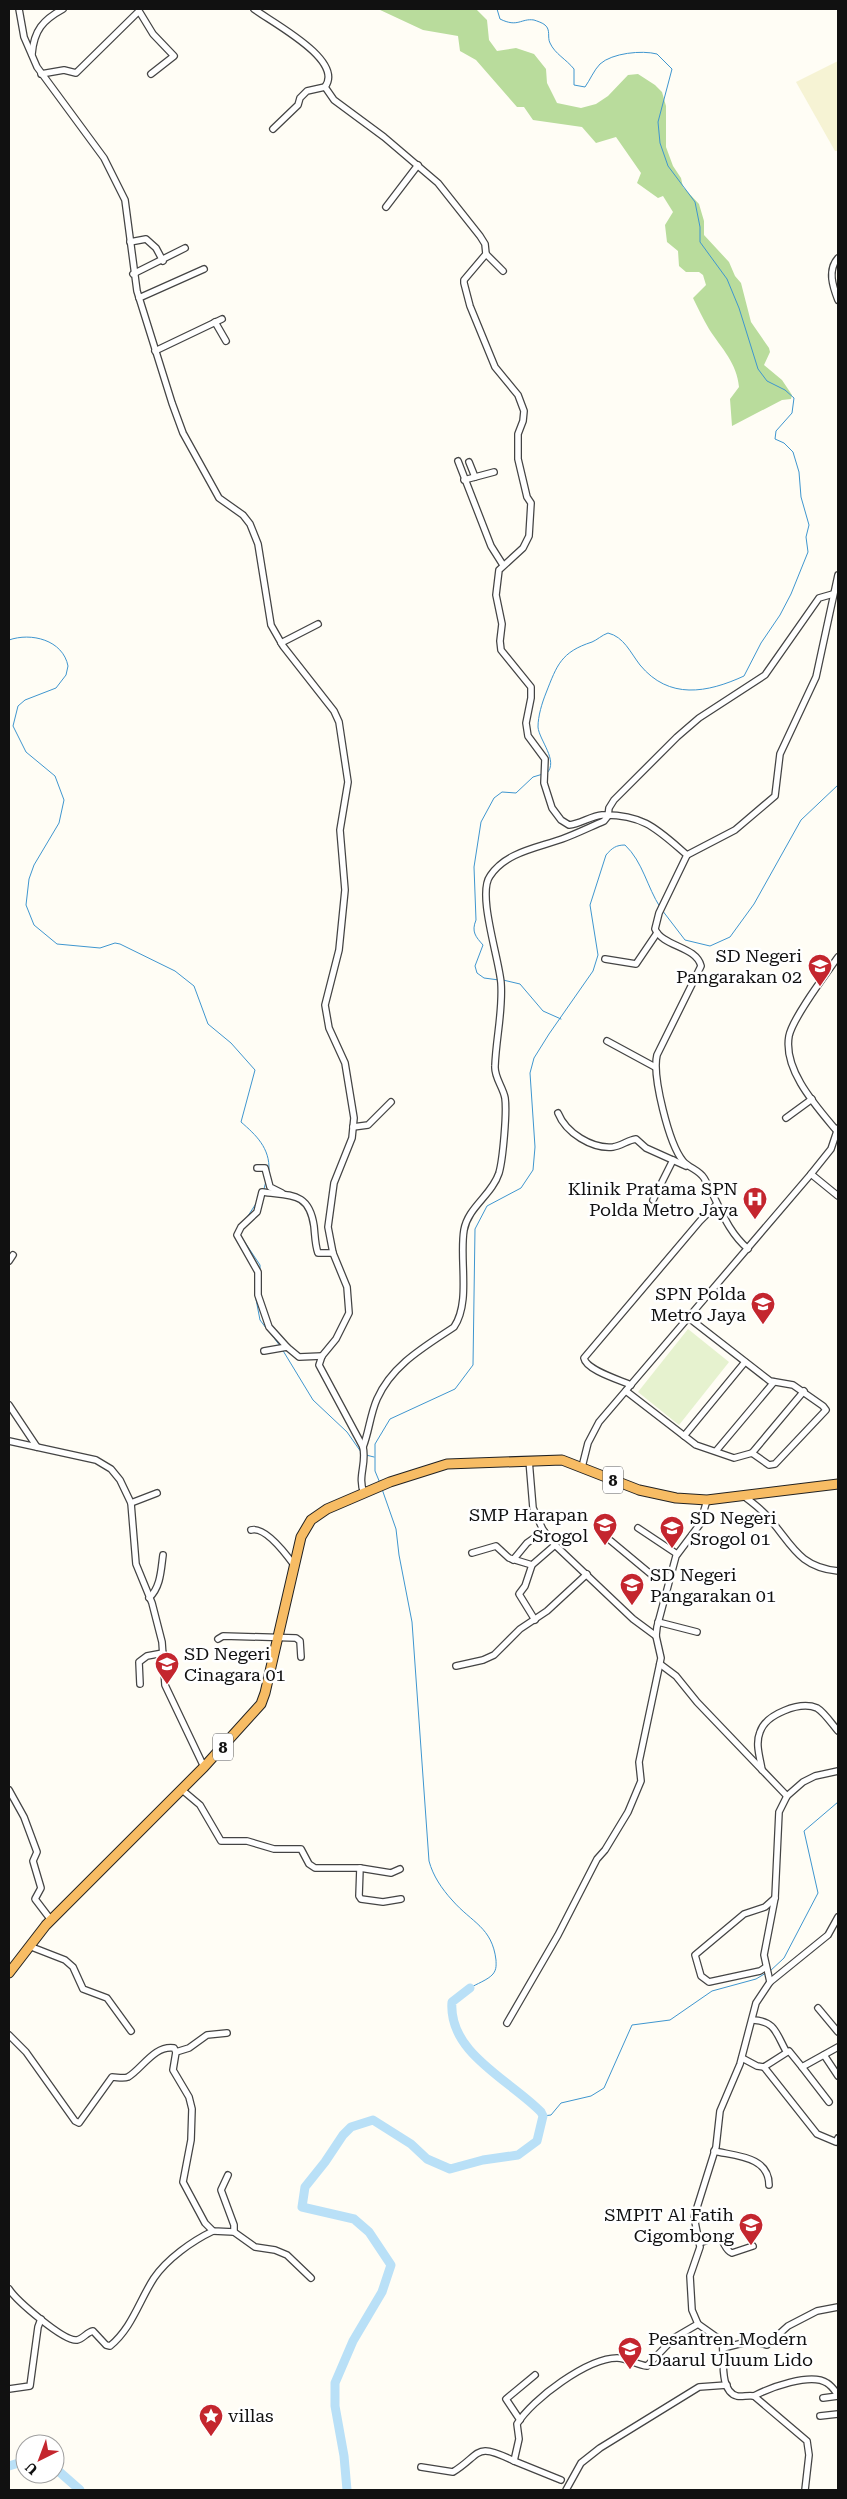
<svg xmlns="http://www.w3.org/2000/svg" width="847" height="2499" viewBox="0 0 847 2499" font-family="'Roboto Serif',serif">
	<style>
		.farmland { fill: #f6f3d4 }
		.forest { fill: #b9dc9c }
		.pitch { fill: #e6f2cf }
		.lines { fill: none; stroke-linecap: round; stroke-linejoin: round }
		.stream { stroke: #3f96cf; stroke-width: 1 }
		.river { stroke: #b9e0f7; stroke-width: 9 }
		.minor-casing { stroke: #444; stroke-width: 8 }
		.trunk-casing { stroke: #222; stroke-width: 11 }
		.minor { stroke: #fff; stroke-width: 5.5 }
		.trunk { stroke: #f7bc64; stroke-width: 9 }
		.labels { text-anchor: middle; stroke-width: 5; stroke-linejoin: round; paint-order: stroke }
		.shield { fill: #fff; stroke: #585858; stroke-width: 1 }
		.shield-label { font-size: 16px; font-weight: bold; fill: #111 }
		.poi-label { font-size: 18px; fill: #111; stroke: #fff; text-anchor: end }
	</style>
	<rect width="100%" height="100%" fill="#fffdf5"/>
	<polygon class="farmland" points="838,61 838,151 835,151 796,82"/>
	<path class="forest" d="M378 9H476L487 20 489 40 497 51 516 48 534 54 546 69 547 83 557 103 581 108 596 104 608 96 628 75 638 74 655 85 662 92 666 106V147L673 166 681 178 683 187 699 204 704 221V235L729 262 735 276 741 283 751 322 769 348 770 352 764 365 782 380 792 395 791 399 782 400 732 426 730 399 739 387C737 363 722 349 709 329 703 319 698 308 693 298L706 285 703 275 699 272H686L679 266 678 251 667 242 665 225 673 212 663 196 658 198 637 183 641 173 616 137 596 143 582 127 533 120 524 107H517L476 60 460 51 458 36 423 30Z"/>
	<polygon class="pitch" points="688,1329 729,1362 679,1425 638,1392"/>
	<g class="lines">
		<g class="stream">
			<path d="M497 9 500 19C518 28 521 18 534 20 537 21 543 23 545 25 551 30 547 37 550 43 555 54 566 59 574 69V85L585 87C590 80 594 70 600 64 612 53 642 50 657 54L672 69 658 122 660 143 668 166 695 202 700 227V242L727 279 739 308 758 369 767 381 785 390 794 398 792 413 776 431 775 439 784 443 793 452 799 472 801 497 809 525 806 537 808 552 791 594 780 615 761 643 744 676C707 693 669 700 640 665 630 652 624 637 608 633 602 635 597 640 592 642 561 652 557 665 546 693 542 703 538 716 538 727 539 740 559 761 547 773"/>
			<path d="M9 640C31 632 63 640 68 666L66 675 56 688 25 700 18 706 13 726 26 752 55 776 64 800 59 823 34 865 29 879 26 905 34 925 57 944 100 948 115 943 120 944 175 971 194 986 208 1024 231 1043 255 1070 241 1122C256 1135 270 1148 269 1170"/>
			<polyline points="662,910 685,940 710,946 730,937 754,904 801,820 838,785"/>
			<path d="M499 980 484 978 477 973 475 966 483 945C476 937 471 932 476 920L474 867 481 822 494 798 502 792 516 793 533 777 543 774"/>
			<polyline points="503,980 520,984 543,1011 561,1019"/>
			<polyline points="264,1189 266,1181"/>
			<polyline points="246,1219 257,1202"/>
			<polyline points="242,1238 260,1265 260,1276"/>
			<polyline points="255,1294 260,1320 266,1328"/>
			<polyline points="269,1331 280,1346"/>
			<polyline points="282,1349 313,1400 347,1432 361,1452"/>
			<polyline points="366,1455 374,1457"/>
			<path d="M380 1483 375 1471V1444L390 1419 455 1389 473 1365 475 1229 487 1206 521 1188 533 1170 535 1147 530 1073 534 1058 549 1034 593 971 598 955 590 905 606 855C612 848 616 845 625 845 643 862 647 887 660 907"/>
			<path d="M382 1489 396 1529 399 1555 412 1622 429 1861C433 1876 442 1889 452 1900 472 1923 492 1927 496 1960 496 1964 497 1969 493 1974 488 1980 476 1984 470 1988"/>
			<polyline points="769,1972 784,1958 818,1893 804,1831 838,1802"/>
			<polyline points="543,2116 551,2115 561,2103 591,2096 604,2088 632,2025 670,2020 712,1991 756,1979 766,1973"/>
		</g>
		<g class="river">
			<polyline points="9,2466 25,2461"/>
			<polyline points="55,2468 80,2490"/>
			<path d="M347 2490 344 2456 335 2406V2383L353 2341 382 2292 391 2265 369 2232 354 2219 302 2207 305 2187 325 2162 343 2135 351 2127 373 2120 411 2144 427 2159 450 2169 483 2160 518 2155 537 2141 543 2116 541 2112C510 2080 448 2053 452 2002L470 1988"/>
		</g>
		<defs>
			<g id="minor">
				<path d="M19 9 24 37 37 67 104 158 125 200 137 291 172 403 183 433 219 498 243 515 250 524 258 544 271 625 283 646 334 711 339 722 348 782 340 830 345 890 339 950 325 1005 329 1028 345 1063 354 1118 352 1138 334 1183 328 1227 333 1253 347 1287 349 1313 336 1339 322 1356 319 1365 363 1447C367 1464 357 1477 364 1493"/>
				<path d="M254 9C271 22 345 60 325 87L334 100 384 137 438 183 480 236 485 244 486 254 464 280V283L470 306 495 367 518 395 524 411 523 421 518 434V459L527 497 531 503 529 536 523 548 499 570 496 595 502 624 500 641 501 650 531 687V698L526 723 528 736 545 759 544 783 552 808 561 820 569 825C580 824 591 816 602 815 644 814 658 830 687 855L659 913 655 929C663 947 696 946 701 966L657 1055C652 1076 669 1144 683 1161 689 1168 699 1170 704 1178 719 1203 725 1229 748 1249"/>
				<path d="M32 54C34 30 43 20 63 9"/>
				<polyline points="41,74 64,70 76,73 139,11 153,34 174,56 151,74"/>
				<polyline points="273,129 298,105 300,98 307,91 325,87"/>
				<polyline points="386,207 418,165"/>
				<polyline points="130,242 146,239 156,248 163,261"/>
				<polyline points="486,254 503,271"/>
				<path d="M838 258C827 270 833 287 838 300"/>
				<polyline points="133,274 185,248"/>
				<polyline points="139,298 204,269"/>
				<polyline points="215,322 226,341"/>
				<polyline points="155,351 222,319"/>
				<polyline points="458,461 491,546 503,565"/>
				<polyline points="469,462 475,477"/>
				<polyline points="464,480 494,472"/>
				<polyline points="281,643 318,624"/>
				<polyline points="687,855 735,830 775,796 780,754 816,677 838,575"/>
				<polyline points="605,959 636,964 657,933"/>
				<polyline points="607,1041 655,1067"/>
				<path d="M558 1113C566 1133 592 1149 613 1147 621 1146 628 1140 636 1139L646 1148 686 1166"/>
				<polyline points="786,1118 812,1099"/>
				<polyline points="353,1127 368,1125 391,1102"/>
				<path d="M836 1130C816 1106 783 1070 789 1036 793 1017 826 974 838 957"/>
				<polyline points="257,1168 265,1168 270,1187 282,1193"/>
				<polyline points="811,1174 838,1196"/>
				<polyline points="653,1200 673,1160"/>
				<polyline points="9,1261 13,1255"/>
				<path d="M287 1347 269 1327 258 1295V1272L237 1235 241 1227 257 1212 262 1192C290 1196 309 1191 314 1226 315 1235 315 1245 318 1253H333"/>
				<polyline points="264,1351 287,1347 299,1357 322,1356"/>
				<path d="M631 1385C620 1380 586 1370 584 1358L700 1221 716 1205"/>
				<polyline points="626,1391 696,1445 734,1458 752,1453 769,1465 775,1464 826,1410 823,1406 793,1385 770,1381 689,1318"/>
				<polyline points="9,1405 37,1447"/>
				<polyline points="684,1436 745,1362"/>
				<polyline points="9,1441 96,1460 111,1469 120,1480 131,1503 136,1564 152,1603 162,1642 165,1685 204,1767"/>
				<path d="M363 1447C369 1432 370 1415 377 1399 392 1365 424 1347 454 1327 471 1302 459 1259 464 1230 468 1207 492 1195 499 1173 503 1159 507 1112 505 1098 503 1087 494 1077 495 1066 496 1038 503 1011 501 983 499 958 477 894 490 876 506 852 537 848 562 839 576 834 590 827 604 821L608 816 609 808 614 800 677 737 699 718 765 675 819 598 833 594"/>
				<polyline points="716,1451 774,1382"/>
				<polyline points="752,1453 804,1391"/>
				<polyline points="529,1460 533,1508 543,1530 555,1545 633,1619 656,1636"/>
				<polyline points="582,1467 588,1443 599,1422 811,1174 831,1149 838,1128"/>
				<path d="M745 1497C753 1503 761 1509 768 1517 792 1544 798 1567 838 1571"/>
				<polyline points="131,1503 157,1493"/>
				<polyline points="638,1528 677,1554"/>
				<path d="M251 1530C265 1526 286 1554 294 1565"/>
				<polyline points="611,1541 653,1576 669,1576"/>
				<polyline points="472,1553 496,1546 509,1558 532,1565"/>
				<polyline points="513,1560 527,1543 544,1531"/>
				<path d="M149 1598C161 1587 161 1569 163 1555"/>
				<polyline points="535,1620 519,1594 525,1586 532,1565 555,1545"/>
				<polyline points="658,1622 697,1632"/>
				<polyline points="218,1639 223,1636 296,1638 300,1641 301,1657"/>
				<polyline points="660,1664 676,1676 697,1702 787,1796"/>
				<polyline points="456,1666 483,1660 494,1655 520,1629 547,1611 587,1574"/>
				<polyline points="140,1684 139,1662 147,1656 163,1653"/>
				<path d="M762 1770C760 1757 755 1744 760 1732 766 1714 800 1701 817 1708 824 1712 832 1724 838 1731"/>
				<polyline points="181,1789 200,1805 221,1841 247,1841 274,1849 301,1849 309,1864 315,1868 360,1868 391,1873 400,1869"/>
				<polyline points="9,1790 24,1817 37,1852 33,1861 41,1888 35,1899 51,1920"/>
				<polyline points="360,1868 359,1896 361,1899 383,1902 401,1899"/>
				<polyline points="29,1946 65,1960 73,1967 83,1989 107,1998 131,2031"/>
				<polyline points="766,1967 760,1971 709,1982 701,1976 695,1955 744,1914 765,1907 775,1898"/>
				<polyline points="770,1982 828,1935 838,1917"/>
				<polyline points="818,2008 838,2032"/>
				<path d="M753 2020C775 2021 776 2033 786 2051"/>
				<polyline points="507,2023 558,1935 597,1859 605,1850 628,1812 641,1781 639,1762 661,1658 656,1636 657,1627 676,1556 700,1524 707,1500"/>
				<path d="M9 2035 26 2052 75 2121 79 2123 112 2077C117 2077 123 2079 128 2077 142 2069 154 2045 174 2048L176 2052 173 2070 189 2097 192 2109 191 2140 183 2182 205 2223 213 2231 234 2232 255 2247 275 2250 287 2255 311 2278"/>
				<polyline points="176,2052 189,2048 207,2035 227,2033"/>
				<polyline points="824,2055 838,2076"/>
				<polyline points="742,2058 757,2066 764,2067 789,2051 802,2067 838,2047"/>
				<polyline points="764,2067 817,2134 836,2142 838,2138"/>
				<polyline points="802,2067 829,2102"/>
				<path d="M714 2151C735 2156 769 2156 769 2185"/>
				<polyline points="228,2175 221,2190 234,2225 234,2232"/>
				<path d="M700 2243 717 2236C725 2240 724 2250 732 2253L753 2246"/>
				<path d="M9 2289C16 2300 64 2342 77 2340 83 2339 87 2332 93 2331L106 2345 110 2346C132 2328 139 2301 154 2278 167 2259 192 2241 213 2231"/>
				<polyline points="723,2348 751,2341 767,2345 788,2326 817,2311 838,2307"/>
				<polyline points="9,2389 30,2386 38,2327 41,2319"/>
				<path d="M754 2396C769 2388 811 2372 827 2383 832 2386 835 2391 838 2395"/>
				<polyline points="823,2398 838,2396"/>
				<polyline points="820,2416 838,2414"/>
				<polyline points="520,2420 506,2399 535,2375"/>
				<polyline points="514,2461 561,2480"/>
				<path d="M421 2467 453 2472C482 2454 474 2441 514 2461L519 2439 517 2424C532 2399 588 2358 617 2358 627 2358 637 2365 647 2366L674 2338 698 2324"/>
				<polyline points="566,2490 581,2463 600,2448 699,2387 727,2385"/>
				<path d="M805 2490 809 2455 807 2441 754 2396C748 2395 742 2397 737 2396 718 2391 725 2354 722 2341L698 2324 692 2310 690 2276 700 2247 694 2217 716 2147 720 2111 740 2064 756 2003 770 1982 764 1955 775 1898 779 1812 787 1796 803 1782 815 1776 838 1771"/>
			</g>
			<polyline id="trunk" points="9,1973 46,1925 204,1767 261,1704 265,1693 301,1537 311,1520 327,1509 390,1482 447,1464 562,1460 639,1490 676,1498 707,1500 838,1484"/>
		</defs>
		<use href="#minor" class="minor-casing"/>
		<use href="#trunk" class="trunk-casing"/>
		<use href="#minor" class="minor"/>
		<use href="#trunk" class="trunk"/>
	</g>
	<defs>
		<symbol id="school-pin" viewBox="-11 -11 22 30"><path d="M0 17L-7.5 6A9.5 9.5 0 1 1 7.5 6Z" fill="#c4262e" stroke="#fff"/><path d="M0-5L7-2L0 1L-7-2ZM-4 1L0 2.5L4 1V4Q0 6-4 4Z" fill="#fff"/></symbol>
		<symbol id="hospital-pin" viewBox="-11 -11 22 30"><path d="M0 17L-7.5 6A9.5 9.5 0 1 1 7.5 6Z" fill="#c4262e" stroke="#fff"/><path d="M-5-5h3v3.5h4V-5h3V5h-3V1.5h-4V5h-3Z" fill="#fff"/></symbol>
		<symbol id="university-pin" viewBox="-11 -11 22 30"><path d="M0 17L-7.5 6A9.5 9.5 0 1 1 7.5 6Z" fill="#c4262e" stroke="#fff"/><path d="M0-5L7-2L0 1L-7-2ZM-4 1L0 2.5L4 1V4Q0 6-4 4Z" fill="#fff"/></symbol>
		<symbol id="sight-pin" viewBox="-11 -11 22 30"><path d="M0 17L-7.5 6A9.5 9.5 0 1 1 7.5 6Z" fill="#c4262e" stroke="#fff"/><path d="M0-6L1.8-2.2L6-1.7L2.9 1.2L3.7 5.4L0 3.3L-3.7 5.4L-2.9 1.2L-6-1.7L-1.8-2.2Z" fill="#fff"/></symbol>
	</defs>
	<g fill-rule="evenodd">
		<use href="#school-pin" x="806" y="952" width="28" height="38"/>
		<use href="#hospital-pin" x="741" y="1185" width="28" height="38"/>
		<use href="#university-pin" x="749" y="1290" width="28" height="38"/>
		<use href="#school-pin" x="591" y="1511" width="28" height="38"/>
		<use href="#school-pin" x="658" y="1514" width="28" height="38"/>
		<use href="#school-pin" x="618" y="1571" width="28" height="38"/>
		<use href="#school-pin" x="153" y="1650" width="28" height="38"/>
		<use href="#school-pin" x="737" y="2211" width="28" height="38"/>
		<use href="#school-pin" x="616" y="2335" width="28" height="38"/>
		<use href="#sight-pin" x="197" y="2402" width="28" height="38"/>
	</g>
	<g class="labels">
		<g class="shield">
			<rect x="603" y="1466.5" width="20" height="27" rx="4"/>
			<rect x="213" y="1733.5" width="20" height="27" rx="4"/>
		</g>
		<g class="shield-label">
			<text x="613" y="1486">8</text>
			<text x="223" y="1753">8</text>
		</g>
		<g class="poi-label">
			<text x="802" y="962">SD Negeri<tspan x="802" dy="21">Pangarakan 02</tspan></text>
			<text x="738" y="1195">Klinik Pratama SPN<tspan x="738" dy="21">Polda Metro Jaya</tspan></text>
			<text x="746" y="1300">SPN Polda<tspan x="746" dy="21">Metro Jaya</tspan></text>
			<text x="588" y="1521">SMP Harapan<tspan x="588" dy="21">Srogol</tspan></text>
			<text x="690" y="1524" text-anchor="start">SD Negeri<tspan x="690" dy="21">Srogol 01</tspan></text>
			<text x="650" y="1581" text-anchor="start">SD Negeri<tspan x="650" dy="21">Pangarakan 01</tspan></text>
			<text x="184" y="1660" text-anchor="start">SD Negeri<tspan x="184" dy="21">Cinagara 01</tspan></text>
			<text x="734" y="2221">SMPIT Al Fatih<tspan x="734" dy="21">Cigombong</tspan></text>
			<text x="648" y="2345" text-anchor="start">Pesantren Modern<tspan x="648" dy="21">Daarul Uluum Lido</tspan></text>
			<text x="228" y="2422" text-anchor="start">villas</text>
		</g>
	</g>
	<rect width="847" height="2499" fill="none" stroke="#111111" stroke-width="20"/>
	<g transform="translate(40 2459) rotate(222)"><circle r="24" fill="#ffffff" stroke="#a0a0a0"/>
	<path d="M0-4L9 19L0 12L-9 19Z" fill="#c4262e"/>
	<text y="-8" font-size="14" font-weight="bold" text-anchor="middle" fill="#111111">U</text>
	</g>
</svg>
